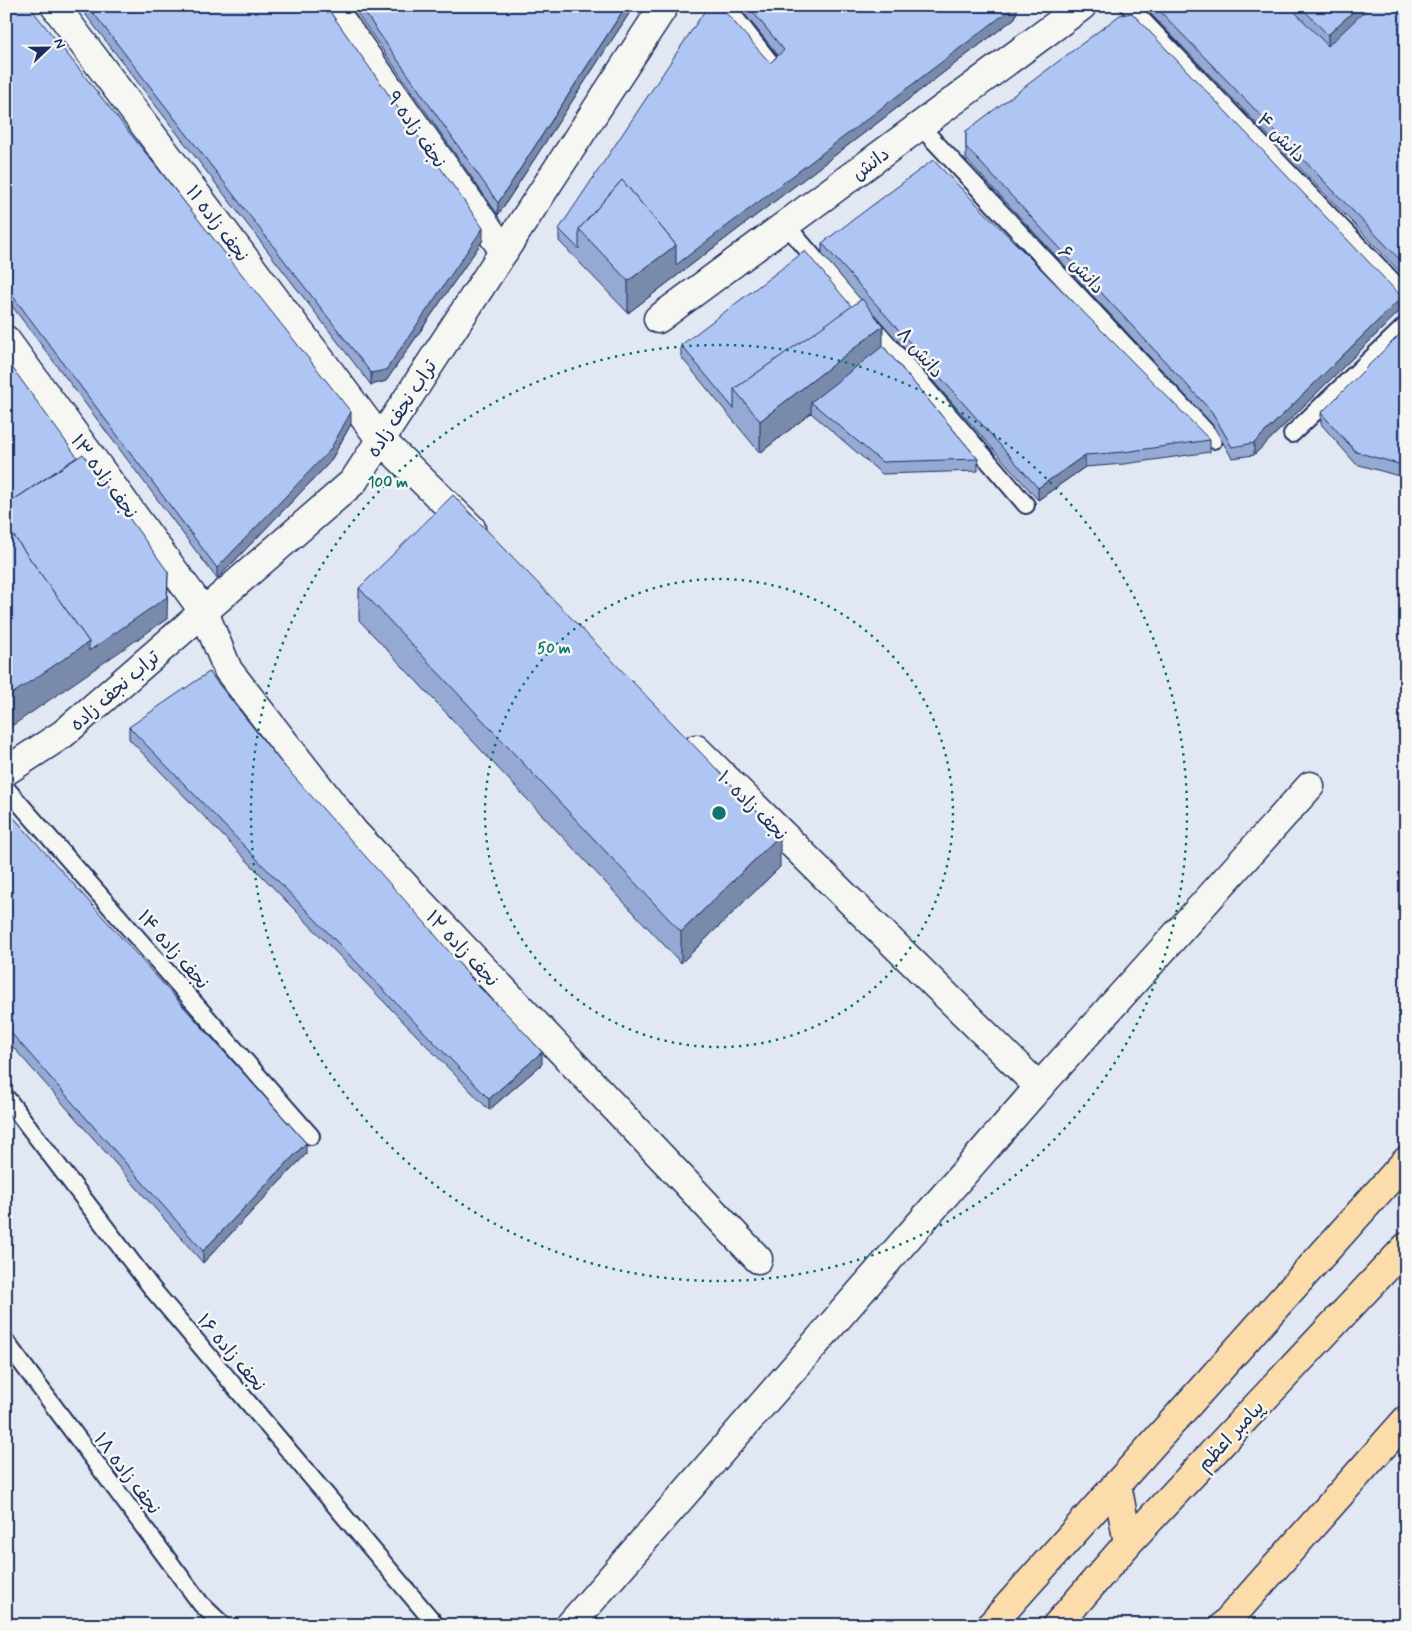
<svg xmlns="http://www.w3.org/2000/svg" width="1412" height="1631" viewBox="0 0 1412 1631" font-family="Mynerve,'Playpen Sans Arabic',sans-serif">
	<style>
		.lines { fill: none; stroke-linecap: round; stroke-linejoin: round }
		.lane-casing { stroke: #1b2f5e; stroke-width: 20 }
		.street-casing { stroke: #1b2f5e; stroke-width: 31 }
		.primary-casing { stroke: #1b2f5e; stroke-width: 31 }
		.lane { stroke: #f6f6f2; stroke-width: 16 }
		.street { stroke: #f6f6f2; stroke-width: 28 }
		.primary { stroke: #fddcac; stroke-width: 28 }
		.wall { fill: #96a9d2; stroke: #1b2f5e }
		.shaded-wall { fill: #7a8aab; stroke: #1b2f5e }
		.building { fill: #afc5f4; stroke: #1b2f5e }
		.ring { fill: none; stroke: #0f766e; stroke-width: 2.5; stroke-dasharray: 2.5 5 }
		.labels { text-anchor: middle; stroke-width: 5; stroke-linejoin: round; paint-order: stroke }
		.street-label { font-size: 19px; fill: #1b2f5e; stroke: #f6f6f2 }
		.centre { fill: #0f766e; stroke: #f6f6f2; stroke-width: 2.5 }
		.ring-label { font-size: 15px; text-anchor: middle; font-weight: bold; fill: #0f766e; stroke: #f6f6f2; stroke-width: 5; stroke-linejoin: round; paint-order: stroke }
	</style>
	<rect width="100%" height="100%" fill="#e1e7f3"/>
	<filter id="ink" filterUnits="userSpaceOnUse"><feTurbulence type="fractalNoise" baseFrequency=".02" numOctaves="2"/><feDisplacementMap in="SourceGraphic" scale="10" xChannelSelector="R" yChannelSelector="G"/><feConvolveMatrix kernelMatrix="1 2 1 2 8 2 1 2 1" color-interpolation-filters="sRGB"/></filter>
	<g filter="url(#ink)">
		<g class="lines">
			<defs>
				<g id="lane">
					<polyline points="726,6 773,66"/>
					<polyline points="1129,6 1406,295"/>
					<polyline points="920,126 1214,440"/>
					<polyline points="786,225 1026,505"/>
					<polyline points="1292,434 1406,325"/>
					<polyline points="6,788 311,1136"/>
					<polyline points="6,1097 154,1291 436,1625"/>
					<polyline points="6,1342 201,1604 223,1625"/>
				</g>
				<g id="street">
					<polyline points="55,6 381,440 471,528"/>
					<polyline points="331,6 504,251"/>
					<polyline points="658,319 1082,6"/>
					<polyline points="6,340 204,612 228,670 354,832 758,1259"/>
					<polyline points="696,749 1039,1087"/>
					<polyline points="6,771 63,734 353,482 664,6"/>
					<polyline points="570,1625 1039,1087 1310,786"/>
				</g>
				<g id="primary">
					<polyline points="1117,1484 1128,1543"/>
					<polyline points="991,1625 1406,1161"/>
					<polyline points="1057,1625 1128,1543 1406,1247"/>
					<polyline points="1224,1625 1406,1420"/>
				</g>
			</defs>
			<use href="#lane" class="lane-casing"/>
			<use href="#street" class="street-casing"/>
			<use href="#primary" class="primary-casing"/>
			<use href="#lane" class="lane"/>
			<use href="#street" class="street"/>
			<use href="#primary" class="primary"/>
		</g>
		<g class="wall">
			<polygon points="6,6 351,424 330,462 217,579 6,298"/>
			<polygon points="79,6 326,6 483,240 386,381 371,385"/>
			<polygon points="352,6 634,6 498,215"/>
			<polygon points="738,6 1018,6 1015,18 628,313 559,241 559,229 770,63 778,55"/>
			<polygon points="1148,6 1406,6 1406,278 1148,11"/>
			<polygon points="966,131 1402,309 1254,455 1232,458 1212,424 966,159"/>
			<polygon points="822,243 1210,440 1210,452 1124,464 1085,467 1038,500 874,314 883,346 978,459 978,471 882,474 811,413 760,453 681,357 681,345 852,307 861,300 822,254"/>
			<polygon points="1406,328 1406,478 1356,464 1321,424 1321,413"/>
			<polygon points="359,588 780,867 681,963 359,620"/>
			<polygon points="129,727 279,760 542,1064 489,1110 129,739"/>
			<polygon points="6,809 306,1154 203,1263 6,1039"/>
		</g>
		<g class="shaded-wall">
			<polygon points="626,6 634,6 498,215 498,203"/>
			<polygon points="1015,6 1018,6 1015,18 628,313 628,281 676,245"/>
			<polygon points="1359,6 1383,6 1328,58 1328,35"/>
			<polygon points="483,228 483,240 386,381 371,385 371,373"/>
			<polygon points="1402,297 1402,309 1254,455 1254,443"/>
			<polygon points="883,326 883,357 811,402 811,413 760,453 760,421"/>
			<polygon points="351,412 351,424 330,462 217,579 217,568"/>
			<polygon points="1085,455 1085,467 1038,500 1038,488"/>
			<polygon points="168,572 167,619 6,730 6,698"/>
			<polygon points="780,835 780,867 681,963 681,932"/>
			<polygon points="542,1052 542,1064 489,1110 489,1099"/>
			<polygon points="306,1143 306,1154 203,1263 203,1251"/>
		</g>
		<g class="building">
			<polygon points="6,6 29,6 351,412 330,450 217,568 6,287"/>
			<polygon points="88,6 326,6 483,228 386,370 371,373"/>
			<polygon points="360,6 626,6 498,203"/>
			<polygon points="708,6 720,6 770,63 784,50 748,6 1015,6 676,265 676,245 622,180 579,229 579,249 559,229"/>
			<polygon points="1155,6 1289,6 1328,46 1370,6 1406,6 1406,266"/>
			<polygon points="1300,6 1359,6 1328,35"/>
			<polygon points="1132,13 1402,297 1254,443 1232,447 1212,412 966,147 966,131 1120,15"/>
			<polygon points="933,160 1210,440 1124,452 1085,455 1038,488 822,243"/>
			<polygon points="622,180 676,245 628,281 579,229"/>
			<polygon points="805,251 852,307 734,389 734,409 681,345"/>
			<polygon points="862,299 883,326 760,421 734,389"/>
			<polygon points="1406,328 1406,466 1356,452 1321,413"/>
			<polygon points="883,346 978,459 882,462 811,402"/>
			<polygon points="6,359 77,457 6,505"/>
			<polygon points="83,454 168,572 167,597 89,651 89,642 6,525 6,505"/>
			<polygon points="453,495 780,835 681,932 359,588"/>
			<polygon points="6,525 89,642 6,698"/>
			<polygon points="209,672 279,760 426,924 477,985 511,1018 542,1052 489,1099 129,727"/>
			<polygon points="6,809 306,1143 203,1251 6,1027"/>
		</g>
	</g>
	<g class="ring">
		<circle cx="719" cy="813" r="234"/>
		<circle cx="719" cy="813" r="468"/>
	</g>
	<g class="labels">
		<g class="street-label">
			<text transform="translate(417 129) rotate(55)" y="7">نجف زاده ۹</text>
			<text transform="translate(1282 137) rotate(46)" y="7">دانش ۴</text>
			<text transform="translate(870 163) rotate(-37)" y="7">دانش</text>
			<text transform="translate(218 223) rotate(53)" y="7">نجف زاده ۱۱</text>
			<text transform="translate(1082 269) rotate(47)" y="7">دانش ۶</text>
			<text transform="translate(921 352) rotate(49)" y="7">دانش ۸</text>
			<text transform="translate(401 408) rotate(-57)" y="7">تراب نجف زاده</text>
			<text transform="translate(105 476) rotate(54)" y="7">نجف زاده ۱۳</text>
			<text transform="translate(114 690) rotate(-41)" y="7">تراب نجف زاده</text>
			<text transform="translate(753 805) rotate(45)" y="7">نجف زاده ۱۰</text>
			<text transform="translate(463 948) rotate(47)" y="7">نجف زاده ۱۲</text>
			<text transform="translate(174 949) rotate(49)" y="7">نجف زاده ۱۴</text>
			<text transform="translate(232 1352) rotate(50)" y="7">نجف زاده ۱۶</text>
			<text transform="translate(1230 1435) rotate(-47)" y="7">پیامبر اعظم</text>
			<text transform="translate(128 1473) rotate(53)" y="7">نجف زاده ۱۸</text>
		</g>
	</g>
	<circle cx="719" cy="813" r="8" class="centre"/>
	<g class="ring-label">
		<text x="388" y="487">100 m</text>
		<text x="554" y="653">50 m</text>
	</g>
	<rect width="1412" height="1631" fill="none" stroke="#f6f6f2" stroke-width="25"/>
	<rect x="12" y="12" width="1387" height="1606" fill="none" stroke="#1b2f5e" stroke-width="2" filter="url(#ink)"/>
	<g transform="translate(48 48) rotate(68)" stroke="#f6f6f2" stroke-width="4" paint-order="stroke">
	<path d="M0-4L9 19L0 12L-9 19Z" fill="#1b2f5e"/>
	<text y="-8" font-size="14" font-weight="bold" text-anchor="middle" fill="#1b2f5e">N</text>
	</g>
</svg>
